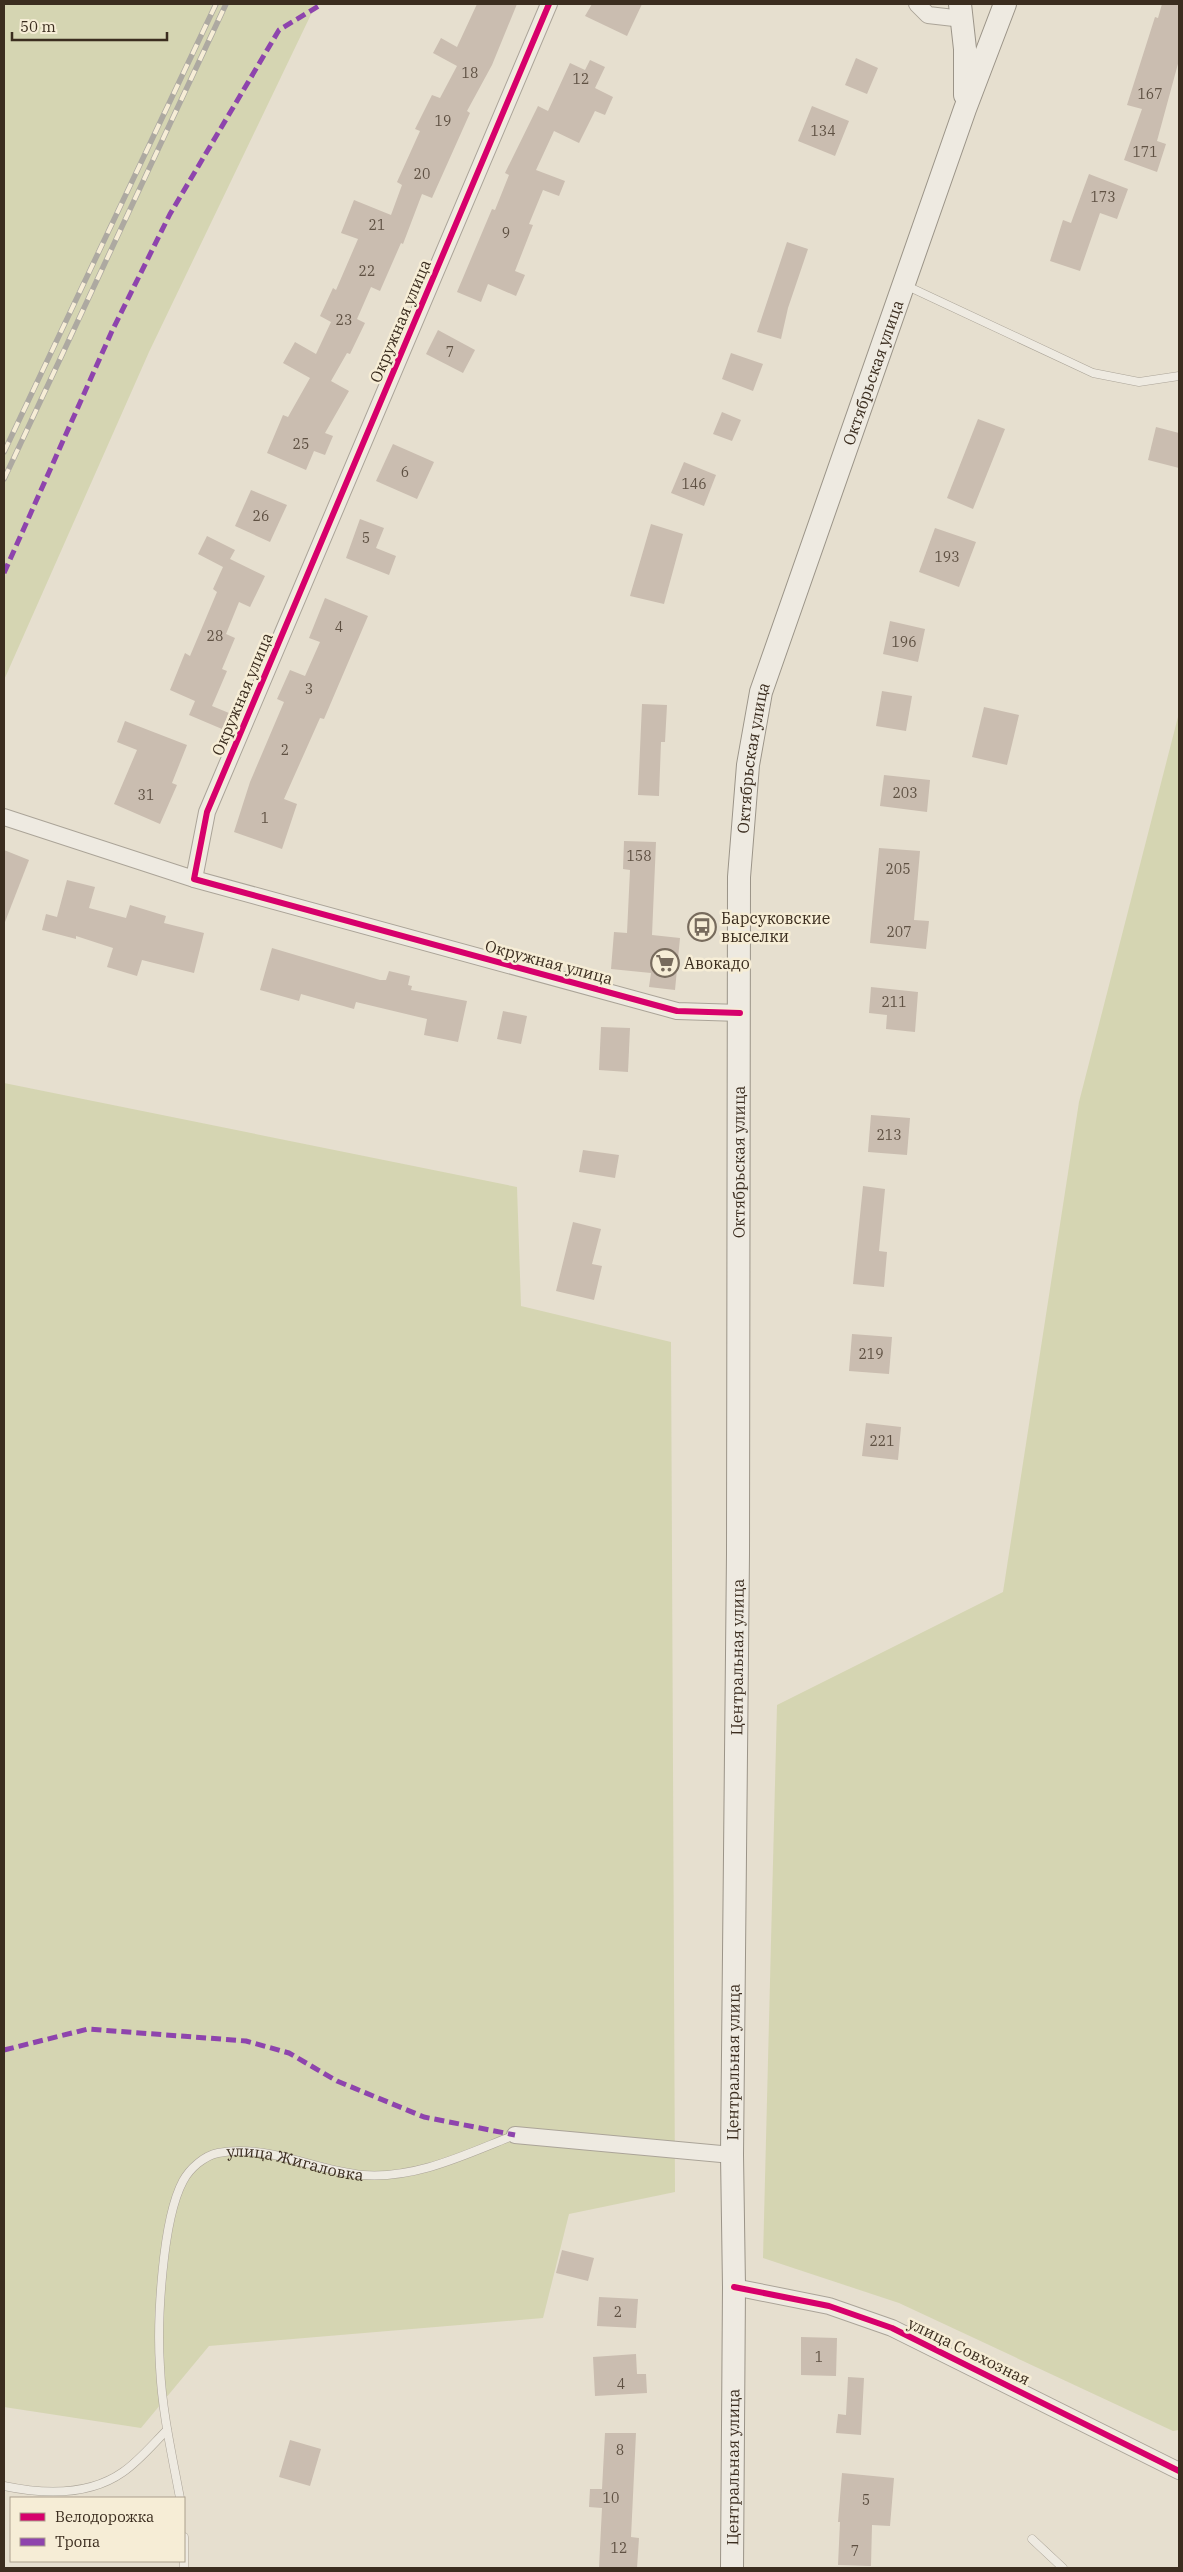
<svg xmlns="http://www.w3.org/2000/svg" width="1183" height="2572" viewBox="0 0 1183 2572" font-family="'IBM Plex Serif',serif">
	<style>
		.green { fill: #d5d5b2 }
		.building { fill: #cabdb0 }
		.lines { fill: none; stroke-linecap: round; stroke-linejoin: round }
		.lane-casing { stroke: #aba498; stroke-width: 9 }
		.street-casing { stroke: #aba498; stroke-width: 18 }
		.secondary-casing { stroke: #9b9488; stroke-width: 24 }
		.lane { stroke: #eeeae1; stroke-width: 8 }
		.street { stroke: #eeeae1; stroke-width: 16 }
		.secondary { stroke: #eeeae1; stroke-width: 22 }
		.rail-casing { stroke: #ada9a1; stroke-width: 5.5 }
		.rail { stroke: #f6edd6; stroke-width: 4; stroke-dasharray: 11; stroke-linecap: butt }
		.quiet { stroke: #8e44ad; stroke-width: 5; stroke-dasharray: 10 5; stroke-linecap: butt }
		.cycleway-casing { stroke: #f6edd6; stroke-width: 9 }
		.cycleway { stroke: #d6006c; stroke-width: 6 }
		.labels { text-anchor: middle; stroke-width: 5; stroke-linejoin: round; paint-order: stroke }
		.number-label { font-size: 14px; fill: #5f5143 }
		.street-label { font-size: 16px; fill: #3b2d1f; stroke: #f6edd6 }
		.poi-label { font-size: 16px; fill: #3b2d1f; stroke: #f6edd6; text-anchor: start }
	</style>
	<rect width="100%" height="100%" fill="#e6dfcf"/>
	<g class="green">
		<polygon points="4,4 316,4 149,352 4,680"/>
		<polygon points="1179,713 1179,2430 1173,2431 899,2303 763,2258 777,1705 1003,1592 1079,1102"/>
		<polygon points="4,1083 517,1187 521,1306 671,1342 675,2192 569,2214 543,2318 209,2346 141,2428 4,2407"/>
	</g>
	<g class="building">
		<polygon points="477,4 517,4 492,65 467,111 470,113 432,198 422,194 403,244 401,243 380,291 371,287 357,319 365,323 350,354 347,353 331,381 349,391 325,433 333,436 325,455 314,451 306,470 267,453 283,415 288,417 310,378 283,363 295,342 316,354 331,322 320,316 333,288 336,290 358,239 341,233 354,200 391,215 402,185 397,182 420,131 415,129 432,95 440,98 457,66 433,53 441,38 457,47"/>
		<polygon points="592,4 642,4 627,36 585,16"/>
		<polygon points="1162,4 1179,4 1179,60 1157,141 1166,144 1157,172 1124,160 1142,109 1127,105 1155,17 1158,18"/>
		<polygon points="856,58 878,68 867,94 845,85"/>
		<polygon points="590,60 605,67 595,88 613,97 605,115 595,111 579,143 554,131 536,170 565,181 559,196 543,190 529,224 533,225 515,271 525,275 516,296 488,284 481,302 457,292 492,209 495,210 509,175 505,173 538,106 548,111 570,63 585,70"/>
		<polygon points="812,106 849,121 835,156 798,141"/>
		<polygon points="1089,174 1128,189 1117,219 1100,213 1080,271 1050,261 1063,220 1071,223"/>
		<polygon points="787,242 808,249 788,308 781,339 757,332"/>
		<polygon points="438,330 475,350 463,373 426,354"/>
		<polygon points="731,353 763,364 753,391 722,379"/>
		<polygon points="722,412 741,420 732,441 713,434"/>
		<polygon points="978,419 1005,429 973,509 947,498"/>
		<polygon points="1156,427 1179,433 1179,468 1148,460"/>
		<polygon points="393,444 434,462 417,499 376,481"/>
		<polygon points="684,462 716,475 704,506 671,493"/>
		<polygon points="251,490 287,505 270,542 235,526"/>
		<polygon points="360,519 384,528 376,548 396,556 389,575 346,558"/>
		<polygon points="651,524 683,534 664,604 630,596"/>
		<polygon points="935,528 976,542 959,587 919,572"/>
		<polygon points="207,536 235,550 230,559 265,576 250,607 239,602 226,634 235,638 222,669 227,671 212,706 229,713 222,729 189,715 195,701 170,690 185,653 190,656 217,592 213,589 223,567 198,554"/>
		<polygon points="325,598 368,616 324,719 320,718 284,799 297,804 282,849 234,832 250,782 284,702 277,699 290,670 305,676 320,642 309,638"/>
		<polygon points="890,621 925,629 918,662 883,654"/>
		<polygon points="882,691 912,696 906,731 876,726"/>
		<polygon points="642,704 667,705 665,742 661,742 659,796 638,795"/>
		<polygon points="984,707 1019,715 1007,765 972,757"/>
		<polygon points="125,721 187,745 172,783 177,785 160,824 114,804 137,750 117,742"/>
		<polygon points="884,775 930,780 927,812 880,806"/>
		<polygon points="624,841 656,842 652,935 680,938 675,990 649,987 651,973 611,969 614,932 627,933 630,870 623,869"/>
		<polygon points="879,848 920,851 914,920 929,921 926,949 870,943"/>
		<polygon points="4,850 29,860 5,922 4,922"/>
		<polygon points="67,880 95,887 89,908 126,918 130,905 166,916 164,923 204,933 194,973 142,960 137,976 107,967 113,948 76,936 76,939 42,930 46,914 57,917"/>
		<polygon points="272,948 380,980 386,980 389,971 410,976 408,985 412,986 411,990 467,1001 458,1042 424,1035 427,1019 356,1002 354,1009 301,994 299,1001 260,990"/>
		<polygon points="871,987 918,992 915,1032 886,1029 887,1015 869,1013"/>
		<polygon points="503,1011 527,1016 521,1044 497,1039"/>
		<polygon points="601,1027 630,1028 628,1072 599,1070"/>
		<polygon points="871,1115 910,1118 907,1155 868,1152"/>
		<polygon points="583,1150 619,1155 615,1178 579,1172"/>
		<polygon points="863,1186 885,1189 879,1251 887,1252 884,1287 853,1284"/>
		<polygon points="573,1222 601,1229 592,1264 602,1266 594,1300 556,1291"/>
		<polygon points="852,1334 892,1337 889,1374 849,1371"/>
		<polygon points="866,1423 901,1427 898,1460 862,1456"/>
		<polygon points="562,2250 594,2258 588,2281 556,2273"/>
		<polygon points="599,2297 638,2299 636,2328 597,2326"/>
		<polygon points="801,2337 837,2338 836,2376 801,2375"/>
		<polygon points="636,2354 637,2374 646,2374 647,2393 595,2396 593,2357"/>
		<polygon points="848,2377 864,2378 861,2435 836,2433 838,2414 846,2415"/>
		<polygon points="605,2433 636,2433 631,2537 639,2538 637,2568 599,2568 602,2508 589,2507 590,2489 602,2489"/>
		<polygon points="290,2440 321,2449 310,2486 279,2477"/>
		<polygon points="842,2473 894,2478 890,2526 872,2525 871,2566 838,2565 840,2522 838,2522"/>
	</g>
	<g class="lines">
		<defs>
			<g id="lane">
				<polyline points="905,285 1093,373 1139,382 1179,376"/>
				<path d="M4 2486C42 2494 89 2496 123 2472 139 2461 153 2444 167 2430"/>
				<path id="s1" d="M180 2498C172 2455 162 2411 160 2367 157 2322 162 2220 183 2181 190 2168 204 2156 218 2153 266 2143 315 2171 363 2175 417 2179 466 2154 515 2135"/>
				<polyline points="184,2537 184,2568"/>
				<polyline points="1032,2539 1063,2568"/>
			</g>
			<g id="street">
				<polyline points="549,4 207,812 194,879 677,1011 740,1013"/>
				<polyline points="917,4 928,15 963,19"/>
				<polyline points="4,817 194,879"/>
				<polyline points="515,2135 732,2155"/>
				<polyline points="734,2287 829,2306 892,2328 1179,2471"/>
			</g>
			<g id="secondary">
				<polyline points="960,4 965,49 965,95"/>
				<path id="s2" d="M732 2568 734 2287 732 2155 738 1554 739 877 748 765 761 692 965 109 1005 4"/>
			</g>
		</defs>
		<use href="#lane" class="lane-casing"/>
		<use href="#street" class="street-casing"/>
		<use href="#secondary" class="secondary-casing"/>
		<use href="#lane" class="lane"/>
		<use href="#street" class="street"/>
		<use href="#secondary" class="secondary"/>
		<defs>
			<g id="rail">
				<polyline points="4,452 216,4"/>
				<polyline points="4,479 226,4"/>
			</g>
		</defs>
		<use href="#rail" class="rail-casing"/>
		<use href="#rail" class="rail"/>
		<g class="quiet">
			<polyline points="4,573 112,331 170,214 279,30 322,4"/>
			<polyline points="4,2050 88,2029 246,2041 289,2053 337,2081 424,2117 515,2135"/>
		</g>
		<defs>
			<g id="cycleway">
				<polyline points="549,4 207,812 194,879 677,1011 740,1013"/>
				<polyline points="734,2287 829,2306 892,2328 1179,2471"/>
			</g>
		</defs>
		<use href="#cycleway" class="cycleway-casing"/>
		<use href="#cycleway" class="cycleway"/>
	</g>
	<defs>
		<symbol id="bus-ring" viewBox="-11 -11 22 22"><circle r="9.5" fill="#f6edd6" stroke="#776b5d" stroke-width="1.5"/><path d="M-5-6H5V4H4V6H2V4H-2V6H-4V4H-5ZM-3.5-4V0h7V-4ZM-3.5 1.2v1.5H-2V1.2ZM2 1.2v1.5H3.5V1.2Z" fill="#776b5d"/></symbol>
		<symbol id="supermarket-ring" viewBox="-11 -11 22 22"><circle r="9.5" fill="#f6edd6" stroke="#776b5d" stroke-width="1.5"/><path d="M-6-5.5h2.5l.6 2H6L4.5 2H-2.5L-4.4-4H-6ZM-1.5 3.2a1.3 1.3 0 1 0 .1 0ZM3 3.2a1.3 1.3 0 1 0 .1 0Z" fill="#776b5d"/></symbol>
	</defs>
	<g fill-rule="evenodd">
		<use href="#bus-ring" x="686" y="911" width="32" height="32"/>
		<use href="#supermarket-ring" x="649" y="947" width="32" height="32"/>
	</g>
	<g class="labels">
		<g class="number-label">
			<text x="470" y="78">18</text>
			<text x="581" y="84">12</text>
			<text x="1150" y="99">167</text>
			<text x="443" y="126">19</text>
			<text x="823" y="136">134</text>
			<text x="1145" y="157">171</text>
			<text x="422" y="179">20</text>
			<text x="1103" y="202">173</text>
			<text x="377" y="230">21</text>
			<text x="506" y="238">9</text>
			<text x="367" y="276">22</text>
			<text x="344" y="325">23</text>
			<text x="450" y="357">7</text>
			<text x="301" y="449">25</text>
			<text x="405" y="477">6</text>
			<text x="694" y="489">146</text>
			<text x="261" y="521">26</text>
			<text x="366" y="543">5</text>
			<text x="947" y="562">193</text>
			<text x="339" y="632">4</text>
			<text x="215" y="641">28</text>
			<text x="904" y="647">196</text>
			<text x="309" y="694">3</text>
			<text x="285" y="755">2</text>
			<text x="905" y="798">203</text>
			<text x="146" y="800">31</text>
			<text x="265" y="823">1</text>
			<text x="639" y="861">158</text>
			<text x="898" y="874">205</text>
			<text x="899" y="937">207</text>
			<text x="894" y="1007">211</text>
			<text x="889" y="1140">213</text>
			<text x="871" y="1359">219</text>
			<text x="882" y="1446">221</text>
			<text x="618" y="2317">2</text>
			<text x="819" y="2362">1</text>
			<text x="621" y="2389">4</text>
			<text x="620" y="2455">8</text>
			<text x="611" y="2503">10</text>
			<text x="866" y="2505">5</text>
			<text x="619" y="2553">12</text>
			<text x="855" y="2556">7</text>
		</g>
		<g class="street-label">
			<text transform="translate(400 321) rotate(-67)" y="6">Окружная улица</text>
			<text dy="6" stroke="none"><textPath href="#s2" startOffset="2216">Октябрьская улица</textPath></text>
			<text transform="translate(242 694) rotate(-67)" y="6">Окружная улица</text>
			<text dy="6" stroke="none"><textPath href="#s2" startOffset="1811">Октябрьская улица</textPath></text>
			<text transform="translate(549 962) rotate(15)" y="6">Окружная улица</text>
			<text dy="6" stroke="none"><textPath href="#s2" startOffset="1406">Октябрьская улица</textPath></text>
			<text dy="6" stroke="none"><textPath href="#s2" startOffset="911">Центральная улица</textPath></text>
			<text dy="6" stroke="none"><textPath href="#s2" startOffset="506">Центральная улица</textPath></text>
			<text dy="6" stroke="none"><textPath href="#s1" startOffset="446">улица Жигаловка</textPath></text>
			<text transform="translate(969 2351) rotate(26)" y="6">улица Совхозная</text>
			<text dy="6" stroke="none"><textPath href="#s2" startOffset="101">Центральная улица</textPath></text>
		</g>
		<g class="poi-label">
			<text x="721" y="924">Барсуковские<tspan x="721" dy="18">выселки</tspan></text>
			<text x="684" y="969">Авокадо</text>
		</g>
	</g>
	<rect width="1183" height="2572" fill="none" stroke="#3b2d1f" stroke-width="10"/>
	<rect x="10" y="2497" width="175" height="65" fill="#f6edd6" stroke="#aba08d"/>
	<rect x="20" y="2513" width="25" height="8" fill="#d6006c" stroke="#aba08d"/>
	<text x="55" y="2522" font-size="15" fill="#3b2d1f">Велодорожка</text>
	<rect x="20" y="2538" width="25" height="8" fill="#8e44ad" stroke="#aba08d"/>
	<text x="55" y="2547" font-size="15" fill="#3b2d1f">Тропа</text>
	<path d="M12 32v8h155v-8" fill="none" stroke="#3b2d1f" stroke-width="2.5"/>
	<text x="20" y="32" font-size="15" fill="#3b2d1f" stroke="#f6edd6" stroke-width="4" paint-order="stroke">50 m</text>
</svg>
